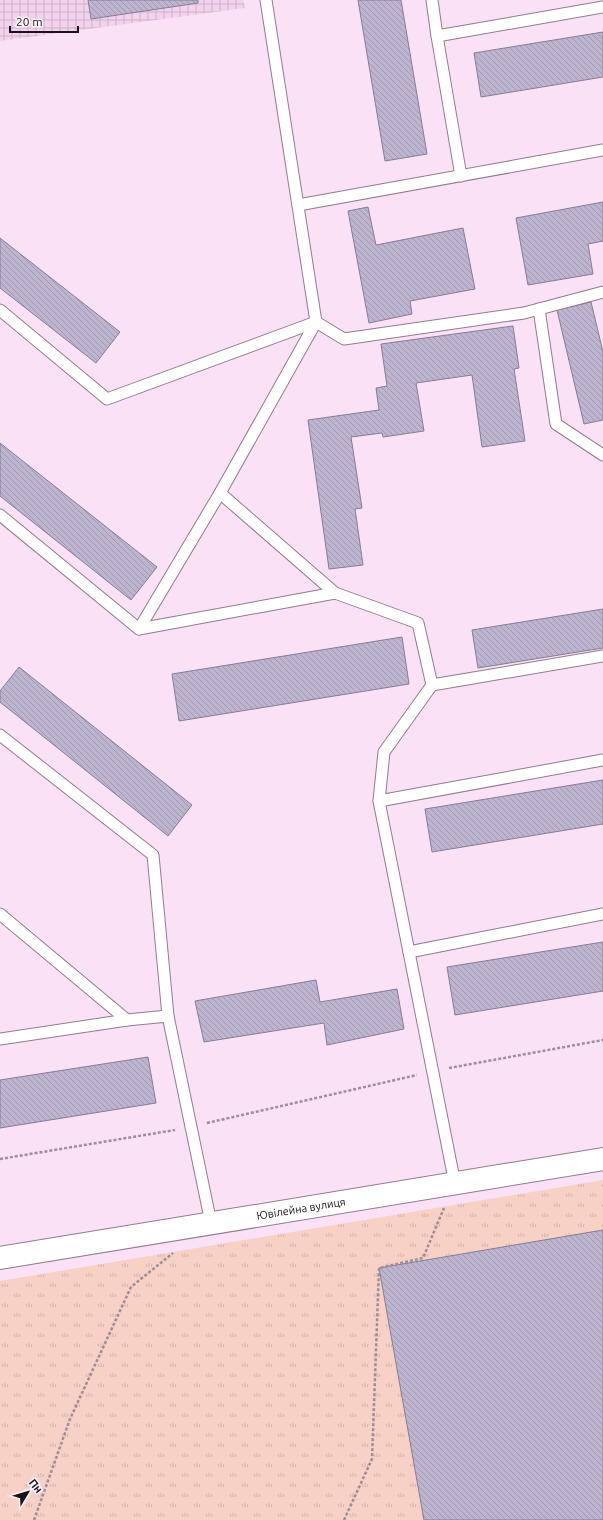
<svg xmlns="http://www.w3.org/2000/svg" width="603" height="1520" viewBox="0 0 603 1520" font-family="Ubuntu,sans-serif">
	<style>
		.industrial { fill: url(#industrial-grid) }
		.grass { fill: url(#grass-tufts) }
		.building { fill: url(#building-back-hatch); stroke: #857c96 }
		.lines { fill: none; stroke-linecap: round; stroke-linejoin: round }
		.service-casing { stroke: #937b8e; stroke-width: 13 }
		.tertiary-casing { stroke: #937b8e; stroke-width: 24 }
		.path { stroke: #9e8c9b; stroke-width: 2.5; stroke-dasharray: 3 2; stroke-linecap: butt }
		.service { stroke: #fff; stroke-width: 11 }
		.tertiary { stroke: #fff; stroke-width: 22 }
		.labels { text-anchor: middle; stroke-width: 3.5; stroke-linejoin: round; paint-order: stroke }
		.street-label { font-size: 11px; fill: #1a1219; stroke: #fff4fd }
	</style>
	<defs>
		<pattern id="industrial-grid" width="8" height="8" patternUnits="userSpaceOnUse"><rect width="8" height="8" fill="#f2d2ec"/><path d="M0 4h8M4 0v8" fill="none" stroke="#cfb3ca"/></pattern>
		<pattern id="grass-tufts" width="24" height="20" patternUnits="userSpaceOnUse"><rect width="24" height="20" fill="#f8d1c6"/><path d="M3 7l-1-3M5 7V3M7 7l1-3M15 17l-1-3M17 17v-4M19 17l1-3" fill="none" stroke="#d4b2aa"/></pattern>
		<pattern id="building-back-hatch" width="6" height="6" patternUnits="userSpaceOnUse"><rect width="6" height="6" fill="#bdb4d0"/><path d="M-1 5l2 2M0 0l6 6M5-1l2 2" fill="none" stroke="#a29ab2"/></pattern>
	</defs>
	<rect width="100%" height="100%" fill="#fbe1f6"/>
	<polygon class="industrial" points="0,0 243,0 245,8 0,41"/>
	<polygon class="grass" points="603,1180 603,1520 0,1520 0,1281"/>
	<g class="building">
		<polygon points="88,0 198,0 198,3 91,19"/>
		<polygon points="358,0 401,0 427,154 385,161"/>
		<polygon points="603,32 603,77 481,97 474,53"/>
		<polygon points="603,202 603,241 588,244 593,274 528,285 516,218"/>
		<polygon points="368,207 376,245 463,228 475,289 410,301 412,314 369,323 348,211"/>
		<polygon points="0,238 120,332 96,363 0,288"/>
		<polygon points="591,302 603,352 603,420 584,424 557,310"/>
		<polygon points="513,326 519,368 514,369 525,441 482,447 472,375 416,383 424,431 383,437 382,433 351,437 362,508 355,509 363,565 329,569 308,420 379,410 376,388 387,386 381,344"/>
		<polygon points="0,443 157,567 131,600 0,496"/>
		<polygon points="603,609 603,648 478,668 472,630"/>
		<polygon points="402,637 409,684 179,721 172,674"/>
		<polygon points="19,667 192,805 168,836 0,702 0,691"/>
		<polygon points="603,780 603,824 432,852 425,809"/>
		<polygon points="603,942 603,991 455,1015 447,967"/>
		<polygon points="316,980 320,1002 397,989 404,1029 327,1045 324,1023 204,1042 195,1001"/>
		<polygon points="148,1057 156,1103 0,1128 0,1080"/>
		<polygon points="603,1230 603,1520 424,1520 379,1268"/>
	</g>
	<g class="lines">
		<defs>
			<g id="service">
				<polyline points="266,0 316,322 220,493 335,593 418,623 432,685"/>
				<polyline points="432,0 437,36 603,7"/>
				<polyline points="437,36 461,176"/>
				<polyline points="298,205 603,150"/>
				<polyline points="539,309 556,424 603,455"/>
				<polyline points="0,310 107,399 316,322"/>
				<polyline points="316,322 344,339 524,313 603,292"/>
				<polyline points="0,515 139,629 220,493"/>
				<polyline points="139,629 335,593"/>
				<polyline points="603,656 432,685 384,752 379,801 603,760"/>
				<polyline points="0,735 153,855 168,1016"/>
				<polyline points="379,801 455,1184"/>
				<polyline points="0,914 127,1020 168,1016 211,1223"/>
				<polyline points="409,952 603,914"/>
				<polyline points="0,1039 127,1020"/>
			</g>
			<g id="tertiary">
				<path id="s1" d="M0 1258 603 1159"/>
			</g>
		</defs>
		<use href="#service" class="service-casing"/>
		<use href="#tertiary" class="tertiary-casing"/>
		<g class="path">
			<polyline points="449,1068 603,1040"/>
			<polyline points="207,1123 417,1075"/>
			<polyline points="0,1159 175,1130"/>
			<polyline points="34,1520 70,1419 131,1287 173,1253"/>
			<polyline points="344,1520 372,1459 379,1268 423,1258 444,1208"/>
		</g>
		<use href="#service" class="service"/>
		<use href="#tertiary" class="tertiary"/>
	</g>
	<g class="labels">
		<g class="street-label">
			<text dy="4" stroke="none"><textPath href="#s1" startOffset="305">Ювілейна вулиця</textPath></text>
		</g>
	</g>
	<g transform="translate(28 1492) rotate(52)" stroke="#fff4fd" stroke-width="3" paint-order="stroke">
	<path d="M0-3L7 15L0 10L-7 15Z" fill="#1a1219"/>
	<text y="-6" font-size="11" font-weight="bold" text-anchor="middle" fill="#1a1219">Пн</text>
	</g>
	<path d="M10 26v6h68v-6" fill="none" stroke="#1a1219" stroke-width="2"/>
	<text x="16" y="26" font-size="12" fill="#1a1219" stroke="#fff4fd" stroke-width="3" paint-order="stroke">20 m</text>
</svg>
